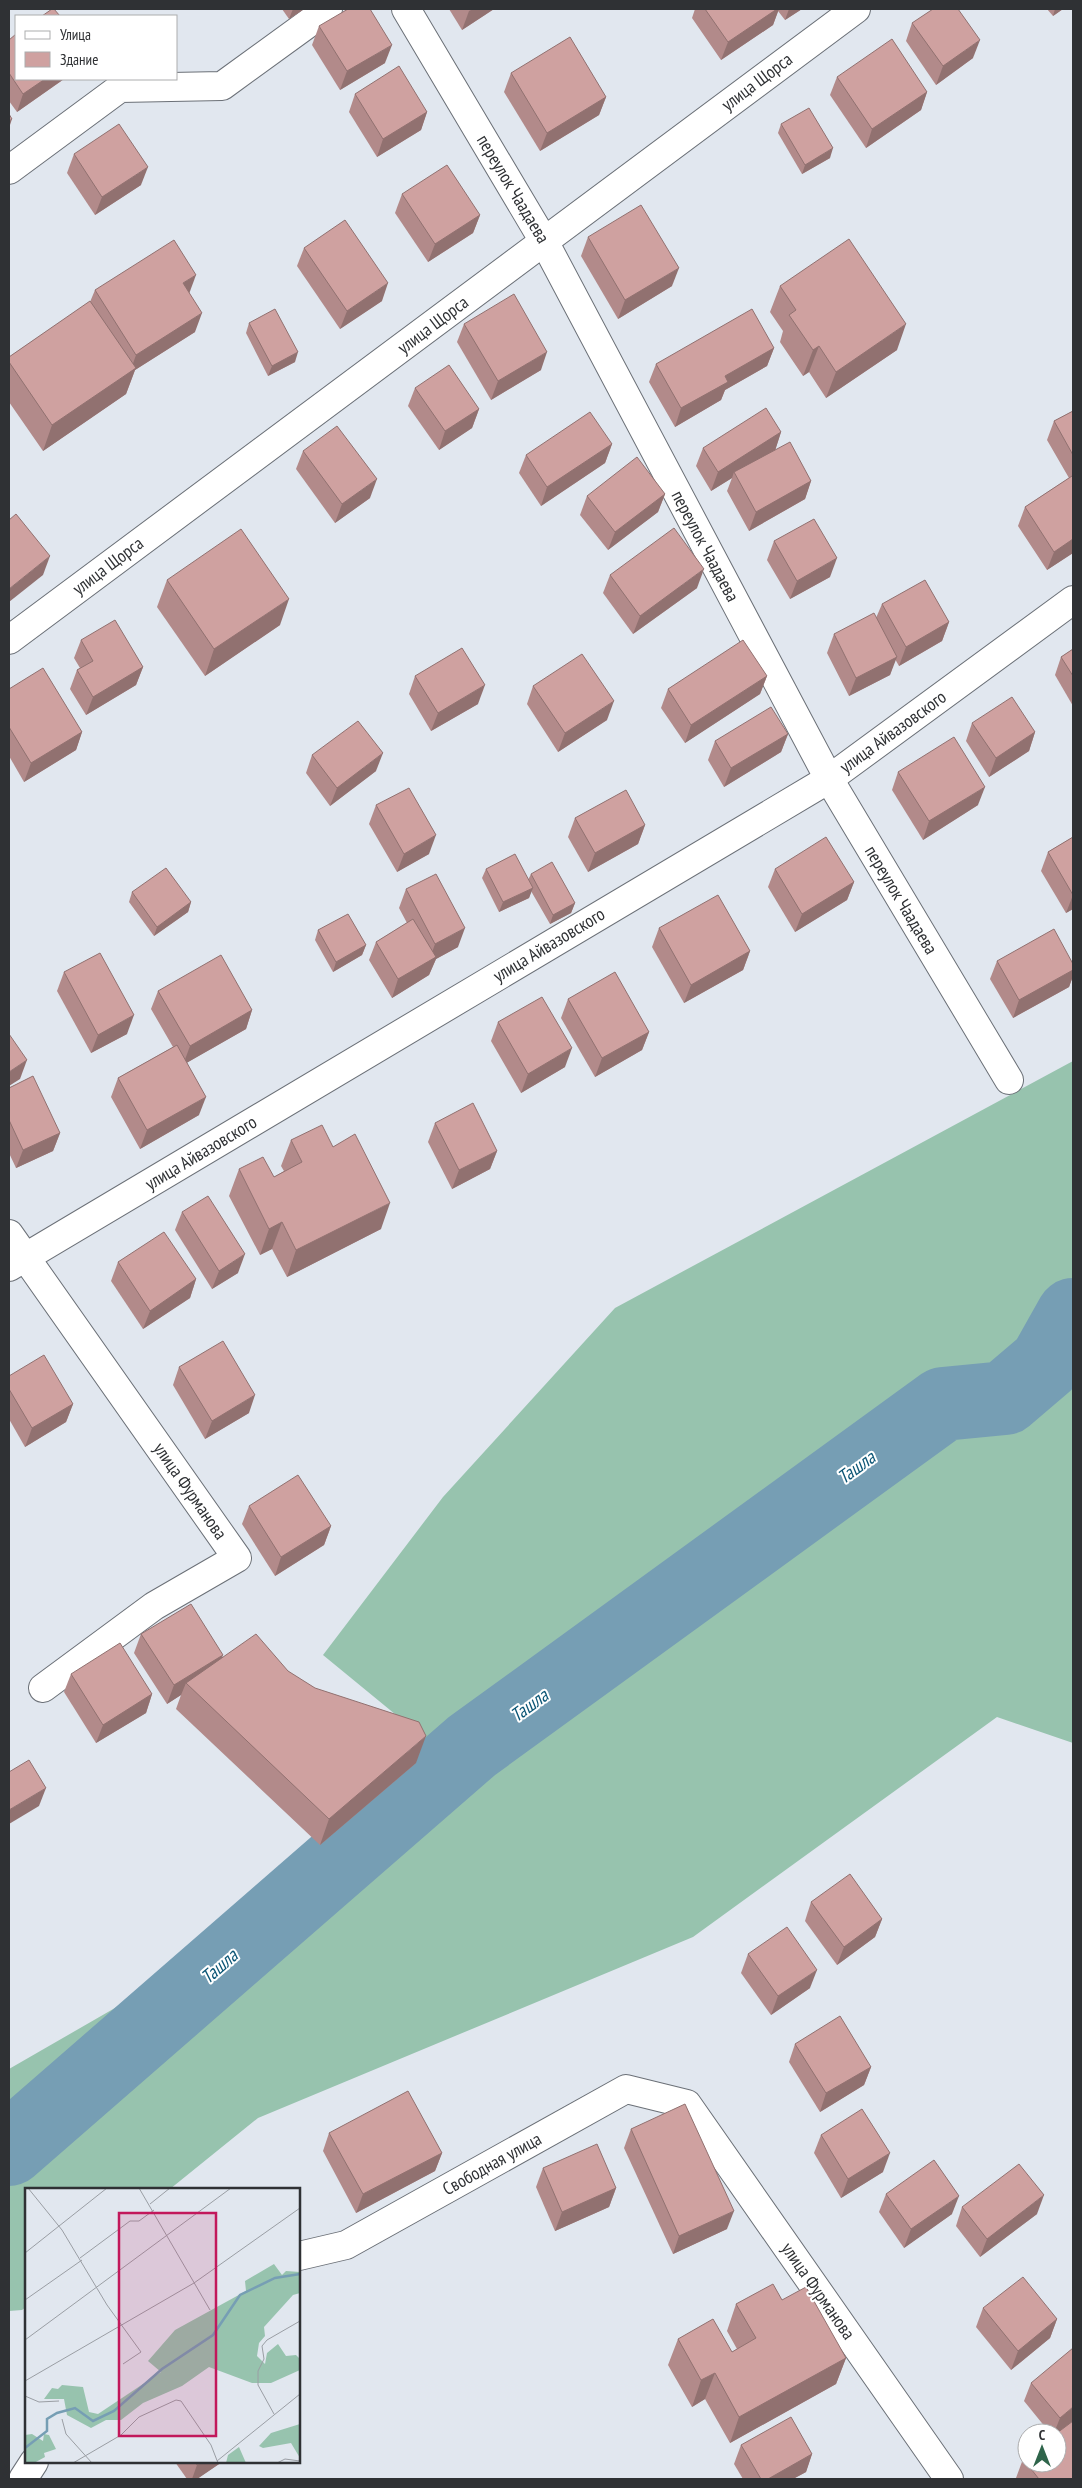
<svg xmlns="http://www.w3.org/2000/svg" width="1082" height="2488" viewBox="0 0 1082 2488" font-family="'PT Sans Narrow',sans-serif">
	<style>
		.forest { fill: #97c3ae }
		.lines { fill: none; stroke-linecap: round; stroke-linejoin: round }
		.river { stroke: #769eb4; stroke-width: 74 }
		.minor-casing { stroke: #6b7077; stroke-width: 30 }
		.minor { stroke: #fff; stroke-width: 28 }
		.wall { fill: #b28a8a }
		.shaded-wall { fill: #917170 }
		.building { fill: #cfa1a0; stroke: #917170 }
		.labels { text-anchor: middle; stroke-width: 4; stroke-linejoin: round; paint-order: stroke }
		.street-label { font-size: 18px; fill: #2f3134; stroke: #fff }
		.water-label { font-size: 19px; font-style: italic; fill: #0c5676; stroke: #fff }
		.inset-river { fill: none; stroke: #769eb4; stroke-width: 2.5 }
		.inset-road { fill: none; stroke: #9a9ea4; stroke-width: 1 }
		.view { fill: #c2185b; fill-opacity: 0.15; stroke: #c2185b; stroke-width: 2.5 }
		.inset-edge { fill: none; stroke: #2f3134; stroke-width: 2.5 }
	</style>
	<rect width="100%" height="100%" fill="#e1e7ef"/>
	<polygon class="forest" points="1073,1061 1073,1743 997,1717 693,1937 258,2118 170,2189 26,2189 26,2307 22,2310 9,2311 9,2069 306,1898 468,1774 323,1655 443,1497 615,1308"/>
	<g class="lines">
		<polyline class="river" points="9,2149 472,1746 943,1404 1005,1398 1046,1363 1073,1315"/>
		<defs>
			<g id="minor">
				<polyline points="406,9 545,243 829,779 1009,1080"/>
				<polyline points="9,170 120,88 222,86 328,9"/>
				<polyline points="9,640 856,9"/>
				<polyline points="9,1234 237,1558 154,1606 43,1688"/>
				<polyline points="9,1267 829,779 1073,600"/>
				<polyline points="299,2256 346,2245 626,2089 687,2104 949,2479"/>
				<polyline points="23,2479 34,2462"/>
			</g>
		</defs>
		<use href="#minor" class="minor-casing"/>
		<use href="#minor" class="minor"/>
	</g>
	<g class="wall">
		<polygon points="282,9 304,9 289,19"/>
		<polygon points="449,9 494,9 462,30"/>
		<polygon points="695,9 802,9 785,20 778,11 773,25 721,60 692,18"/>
		<polygon points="1047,9 1063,9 1053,16"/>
		<polygon points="912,23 973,58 936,85 906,41"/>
		<polygon points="319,26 385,63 340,90 312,45"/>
		<polygon points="9,40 64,79 17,112 9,101"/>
		<polygon points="511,73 606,97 599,115 540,151 504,92"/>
		<polygon points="837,77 927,92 921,110 866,148 830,95"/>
		<polygon points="355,94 427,112 421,130 377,157 349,112"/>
		<polygon points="781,124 830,158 802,174 778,133"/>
		<polygon points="74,154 141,185 95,215 67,173"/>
		<polygon points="402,194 480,215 473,233 428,262 395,213"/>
		<polygon points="588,237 672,286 618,319 581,256"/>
		<polygon points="304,248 382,301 340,329 297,266"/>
		<polygon points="780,286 897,350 826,398 809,372 803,376 780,342 783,331 770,312"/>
		<polygon points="95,290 189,293 195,332 135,370 126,394 43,451 9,402 9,357 90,302"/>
		<polygon points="249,323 295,362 268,376 246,333"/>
		<polygon points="464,324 541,370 491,400 457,342"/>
		<polygon points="774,348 767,366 725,390 721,400 675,427 649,382 656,364"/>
		<polygon points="415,388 479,409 472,428 439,450 408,406"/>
		<polygon points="1073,411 1073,553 1047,570 1018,526 1025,507 1069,478 1047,440 1054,421"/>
		<polygon points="781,432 775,450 811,481 805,499 749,531 727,491 732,478 711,491 696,466 703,448"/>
		<polygon points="612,444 605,463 541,506 519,473 526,455"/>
		<polygon points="303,451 370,498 335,523 296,469"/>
		<polygon points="665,494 658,512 608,550 580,515 587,496"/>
		<polygon points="774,541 830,577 790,599 767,560"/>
		<polygon points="610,575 697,588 633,634 603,593"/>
		<polygon points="167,580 280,625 205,676 157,607"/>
		<polygon points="882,604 949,622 942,641 899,666 895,659 890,675 849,696 827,653 834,634 876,618"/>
		<polygon points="81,640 143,667 136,685 86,715 70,689 77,670 80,668 74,658"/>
		<polygon points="1073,649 1073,706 1055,675 1061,657"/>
		<polygon points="415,676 478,704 431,731 409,694"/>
		<polygon points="767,676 760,694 685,743 661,708 668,689"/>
		<polygon points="533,686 607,720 558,752 527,704"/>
		<polygon points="9,689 82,732 76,750 24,782 9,756"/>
		<polygon points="972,723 1035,732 1029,751 989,777 966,741"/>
		<polygon points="788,734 781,752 724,787 708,760 715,741"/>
		<polygon points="312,755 376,771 330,806 306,773"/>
		<polygon points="898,772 978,805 923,840 892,790"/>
		<polygon points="376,805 429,854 397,872 369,824"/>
		<polygon points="575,818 645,825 638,844 588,872 568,837"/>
		<polygon points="1073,837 1073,909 1066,913 1041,871 1048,852"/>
		<polygon points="486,869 528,880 531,874 575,903 571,913 550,924 531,891 529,898 499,912 482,878"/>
		<polygon points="775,869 854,882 847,900 795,932 768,887"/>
		<polygon points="406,889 458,947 436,959 429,975 392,998 369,960 376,942 407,923 399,908"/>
		<polygon points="132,892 191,902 188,912 154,936 129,902"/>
		<polygon points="659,928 750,951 743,970 684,1003 652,947"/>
		<polygon points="318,930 366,945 362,955 333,972 315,940"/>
		<polygon points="997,961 1073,964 1073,976 1069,987 1013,1018 990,979"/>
		<polygon points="64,972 127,1034 91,1053 57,991"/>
		<polygon points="158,991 252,1010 246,1029 186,1063 199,1115 140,1149 111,1097 118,1078 173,1047 151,1009"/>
		<polygon points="568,999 649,1032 642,1050 595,1077 561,1018"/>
		<polygon points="498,1022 565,1067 521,1093 491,1041"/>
		<polygon points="9,1088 60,1133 53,1151 16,1168 9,1153"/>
		<polygon points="435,1123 497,1151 490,1169 452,1189 428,1142"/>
		<polygon points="291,1140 333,1147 381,1229 287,1277 272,1249 260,1255 229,1196 239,1169 274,1177 284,1171 281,1166"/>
		<polygon points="182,1212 238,1273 212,1289 175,1230"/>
		<polygon points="118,1262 196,1279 190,1298 143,1329 111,1281"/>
		<polygon points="179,1367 249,1413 205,1439 173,1385"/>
		<polygon points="9,1376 73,1404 66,1422 25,1447 9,1419"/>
		<polygon points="249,1506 331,1526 324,1545 275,1576 242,1524"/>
		<polygon points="141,1634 222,1657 288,1671 416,1763 320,1845 176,1709 181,1695 167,1704 134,1653"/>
		<polygon points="71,1674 152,1694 146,1713 96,1743 64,1692"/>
		<polygon points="811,1902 882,1919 875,1937 837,1965 805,1921"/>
		<polygon points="748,1954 810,1988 771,2015 741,1973"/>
		<polygon points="795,2044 871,2067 864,2085 820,2112 789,2062"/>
		<polygon points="631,2129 727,2229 673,2254 624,2148"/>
		<polygon points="329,2133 442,2153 435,2171 356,2213 323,2151"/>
		<polygon points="821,2135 883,2172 841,2198 814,2153"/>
		<polygon points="543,2168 616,2188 609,2207 555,2231 536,2187"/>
		<polygon points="886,2194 952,2214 904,2248 879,2212"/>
		<polygon points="962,2207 1037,2214 980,2257 956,2226"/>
		<polygon points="782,2300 846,2358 836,2384 730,2443 705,2399 692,2407 668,2365 678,2339 732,2352 737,2349 727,2331 736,2304"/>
		<polygon points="983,2308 1057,2319 1050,2338 1011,2370 976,2327"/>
		<polygon points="1031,2383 1073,2421 1073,2479 1018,2479 1016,2478 1023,2459 1057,2433 1050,2433 1024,2401"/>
		<polygon points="741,2445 812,2454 806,2472 793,2479 743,2479 734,2464"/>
		<polygon points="175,2462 222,2462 197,2479 187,2479"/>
	</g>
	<g class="shaded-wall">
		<polygon points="293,9 304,9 289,19"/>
		<polygon points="473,9 494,9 462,30 469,11"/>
		<polygon points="777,9 779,9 773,25 721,60 728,42"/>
		<polygon points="789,9 802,9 785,20"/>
		<polygon points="1055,9 1063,9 1053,16"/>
		<polygon points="980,40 973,58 936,85 943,66"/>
		<polygon points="392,45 385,63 340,90 347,71"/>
		<polygon points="45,79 64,79 17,112 23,94"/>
		<polygon points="927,92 921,110 866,148 872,129"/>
		<polygon points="606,97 599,115 540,151 547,133"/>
		<polygon points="427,112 421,130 377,157 383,139"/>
		<polygon points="12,119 9,128 9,121"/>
		<polygon points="833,148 830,158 802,174 805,165"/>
		<polygon points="148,167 141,185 95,215 102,197"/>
		<polygon points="480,215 473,233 428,262 435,244"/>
		<polygon points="679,268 672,286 618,319 625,300"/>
		<polygon points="196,275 189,294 183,283"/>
		<polygon points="388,283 382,301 340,329 347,311"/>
		<polygon points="202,313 195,332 135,370 126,394 43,451 52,425 130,372 136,355"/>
		<polygon points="906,324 897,350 826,398 836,372"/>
		<polygon points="819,346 809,372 803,376 813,350"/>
		<polygon points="774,348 767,366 725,390 721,400 675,427 681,408 725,376"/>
		<polygon points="298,352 295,362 268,376 272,366"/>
		<polygon points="547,352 541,370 491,400 498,381"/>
		<polygon points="479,409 472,428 439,450 445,431"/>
		<polygon points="781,432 775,451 734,472 732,478 711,491 718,472"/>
		<polygon points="612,444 605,463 541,506 547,487"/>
		<polygon points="377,479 370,498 335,523 342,504"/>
		<polygon points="811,481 805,499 749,531 756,512"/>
		<polygon points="665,494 658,512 608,550 615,532"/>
		<polygon points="1073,539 1073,553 1047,570 1054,552"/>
		<polygon points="50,556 43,575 9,602 9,589"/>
		<polygon points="837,558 830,577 790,599 797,581"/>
		<polygon points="704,569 697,588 633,634 640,616"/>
		<polygon points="289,599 280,625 205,676 214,649"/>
		<polygon points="949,622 942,641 899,666 906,647"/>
		<polygon points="897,657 890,675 849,696 856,678"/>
		<polygon points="143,667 136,685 86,715 93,697"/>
		<polygon points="767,676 760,694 685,743 691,725"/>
		<polygon points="485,685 478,704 431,731 438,713"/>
		<polygon points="614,701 607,720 558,752 565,733"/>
		<polygon points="82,732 76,750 24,782 31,763"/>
		<polygon points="1035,732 1029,751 989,777 996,758"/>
		<polygon points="788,734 781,752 724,787 731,768"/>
		<polygon points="383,753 376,771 330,806 337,788"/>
		<polygon points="985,787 978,805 923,840 929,821"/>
		<polygon points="645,825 638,844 588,872 595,853"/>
		<polygon points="436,835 429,854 397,872 404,854"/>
		<polygon points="854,882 847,900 795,932 802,914"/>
		<polygon points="533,888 529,898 499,912 503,902"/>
		<polygon points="1073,894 1073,909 1066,913 1073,895"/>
		<polygon points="191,902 188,912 154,936 157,927"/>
		<polygon points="575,903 571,913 550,924 553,915"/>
		<polygon points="465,928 458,947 436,959 429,975 392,998 398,979 429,961 435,944"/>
		<polygon points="366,945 362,955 333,972 336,962"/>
		<polygon points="750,951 743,970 684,1003 691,985"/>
		<polygon points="1073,970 1073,976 1069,987 1013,1018 1019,1000"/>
		<polygon points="252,1010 246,1029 183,1065 190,1046"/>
		<polygon points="134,1015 127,1034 91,1053 98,1035"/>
		<polygon points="649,1032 642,1050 595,1077 602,1058"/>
		<polygon points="572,1048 565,1067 521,1093 528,1074"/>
		<polygon points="27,1060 20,1079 9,1086 9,1072"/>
		<polygon points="206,1097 199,1115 140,1149 147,1130"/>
		<polygon points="60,1133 53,1151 16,1168 23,1150"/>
		<polygon points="497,1151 490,1169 452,1189 459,1170"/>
		<polygon points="390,1203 381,1229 287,1277 296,1250"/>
		<polygon points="282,1222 272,1249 260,1255 269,1229"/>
		<polygon points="245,1254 238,1273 212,1289 219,1271"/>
		<polygon points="196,1279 190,1298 143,1329 150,1311"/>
		<polygon points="255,1395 249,1413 205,1439 212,1421"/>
		<polygon points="73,1404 66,1422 25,1447 32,1428"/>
		<polygon points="331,1526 324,1545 275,1576 281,1557"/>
		<polygon points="223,1655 217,1673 186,1683 181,1695 167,1704 174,1685"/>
		<polygon points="152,1694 146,1713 96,1743 103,1725"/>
		<polygon points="426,1736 416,1763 320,1845 329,1819"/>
		<polygon points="46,1788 39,1806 9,1824 9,1810"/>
		<polygon points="882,1919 875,1937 837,1965 844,1947"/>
		<polygon points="817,1970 810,1988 771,2015 778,1996"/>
		<polygon points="871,2067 864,2085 820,2112 826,2093"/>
		<polygon points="442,2153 435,2171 356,2213 363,2194"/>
		<polygon points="890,2153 883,2172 841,2198 848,2179"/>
		<polygon points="616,2188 609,2207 555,2231 562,2212"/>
		<polygon points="1044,2195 1037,2214 980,2257 987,2239"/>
		<polygon points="959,2196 952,2214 904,2248 911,2229"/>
		<polygon points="734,2211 727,2229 673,2254 679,2236"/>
		<polygon points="1057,2319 1050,2338 1011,2370 1018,2351"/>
		<polygon points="846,2358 836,2384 730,2443 739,2417"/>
		<polygon points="715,2373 705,2399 692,2407 701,2380"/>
		<polygon points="1073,2407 1073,2421 1057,2433 1054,2433 1060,2418"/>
		<polygon points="812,2454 806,2472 793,2479 768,2479"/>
		<polygon points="202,2462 222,2462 197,2479 192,2479 197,2465"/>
	</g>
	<g class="building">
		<polygon points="52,9 54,9 60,16 42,16"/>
		<polygon points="348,9 370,9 392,45 347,71 319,26"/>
		<polygon points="705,9 777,9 728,42"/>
		<polygon points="933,9 958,9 980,40 943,66 912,23"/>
		<polygon points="16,34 16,79 45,79 23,94 9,73 9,40"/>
		<polygon points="570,37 606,97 547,133 511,73"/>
		<polygon points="892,39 927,92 872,129 837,77"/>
		<polygon points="399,66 427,112 383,139 355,94"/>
		<polygon points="809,108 833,148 805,165 781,124"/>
		<polygon points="9,114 12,119 9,121"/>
		<polygon points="119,124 148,167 102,197 74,154"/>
		<polygon points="447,165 480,215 435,244 402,194"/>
		<polygon points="641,205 679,268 625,300 588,237"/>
		<polygon points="345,220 388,283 347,311 304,248"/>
		<polygon points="849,239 906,324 836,372 819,346 813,350 789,315 796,310 780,286"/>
		<polygon points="174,240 196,275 183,283 202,313 136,355 95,290"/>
		<polygon points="514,294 547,352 498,381 464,324"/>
		<polygon points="90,301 136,368 52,425 9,362 9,357"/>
		<polygon points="275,309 298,352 272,366 249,323"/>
		<polygon points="752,309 774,348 725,376 728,382 681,408 656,364"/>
		<polygon points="449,365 479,409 445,431 415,388"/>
		<polygon points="766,408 781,432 718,472 703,448"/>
		<polygon points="1073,411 1073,455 1054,421"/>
		<polygon points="590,412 612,444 547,487 526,455"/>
		<polygon points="337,426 377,479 342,504 303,451"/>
		<polygon points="790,442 811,481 756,512 734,472"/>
		<polygon points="637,457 665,494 615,532 587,496"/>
		<polygon points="1072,476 1073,478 1073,539 1054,552 1025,507"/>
		<polygon points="16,514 50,556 9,589 9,520"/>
		<polygon points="814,519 837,558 797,581 774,541"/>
		<polygon points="674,528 704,569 640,616 610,575"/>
		<polygon points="241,529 289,599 214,649 167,580"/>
		<polygon points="925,580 949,622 906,647 882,604"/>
		<polygon points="874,613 897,657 856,678 834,634"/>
		<polygon points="115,620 143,667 93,697 77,670 93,661 81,640"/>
		<polygon points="743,640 767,676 691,725 668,689"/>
		<polygon points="462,648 485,685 438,713 415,676"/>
		<polygon points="1073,649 1073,676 1061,657"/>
		<polygon points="582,654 614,701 565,733 533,686"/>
		<polygon points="43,668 82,732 31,763 9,727 9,689"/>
		<polygon points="1012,697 1035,732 996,758 972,723"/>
		<polygon points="771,707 788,734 731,768 715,741"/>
		<polygon points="358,721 383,753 337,788 312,755"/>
		<polygon points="954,737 985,787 929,821 898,772"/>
		<polygon points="409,788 436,835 404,854 376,805"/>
		<polygon points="626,790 645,825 595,853 575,818"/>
		<polygon points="826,837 854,882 802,914 775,869"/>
		<polygon points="1073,837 1073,895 1048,852"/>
		<polygon points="515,854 533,888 503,902 486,869"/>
		<polygon points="552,862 575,903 553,915 531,874"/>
		<polygon points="166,868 191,902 157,927 132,892"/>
		<polygon points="436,874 465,928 435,944 406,889"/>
		<polygon points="718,895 750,951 691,985 659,928"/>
		<polygon points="348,914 366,945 336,962 318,930"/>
		<polygon points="413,919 436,957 398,979 376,942"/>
		<polygon points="1054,929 1073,964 1073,970 1019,1000 997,961"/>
		<polygon points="100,953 134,1015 98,1035 64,972"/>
		<polygon points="221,955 252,1010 190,1046 158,991"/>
		<polygon points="615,972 649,1032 602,1058 568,999"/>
		<polygon points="542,997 572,1048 528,1074 498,1022"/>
		<polygon points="9,1034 27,1060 9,1072"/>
		<polygon points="177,1045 206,1097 147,1130 118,1078"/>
		<polygon points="33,1076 60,1133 23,1150 9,1120 9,1088"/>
		<polygon points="473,1103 497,1151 459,1170 435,1123"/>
		<polygon points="322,1125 333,1147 355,1134 390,1203 296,1250 282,1222 269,1229 239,1169 263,1157 274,1177 302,1162 291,1140"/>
		<polygon points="208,1196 245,1254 219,1271 182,1212"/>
		<polygon points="164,1232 196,1279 150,1311 118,1262"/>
		<polygon points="223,1341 255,1395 212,1421 179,1367"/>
		<polygon points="44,1355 73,1404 32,1428 9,1389 9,1376"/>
		<polygon points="298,1475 331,1526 281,1557 249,1506"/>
		<polygon points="191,1604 223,1655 174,1685 141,1634"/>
		<polygon points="256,1634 288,1671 315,1688 419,1722 426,1736 329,1819 186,1683"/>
		<polygon points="120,1643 152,1694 103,1725 71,1674"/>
		<polygon points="29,1760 46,1788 9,1810 9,1772"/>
		<polygon points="850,1874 882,1919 844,1947 811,1902"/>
		<polygon points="787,1927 817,1970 778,1996 748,1954"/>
		<polygon points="840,2016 871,2067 826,2093 795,2044"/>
		<polygon points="408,2091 442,2153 363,2194 329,2133"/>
		<polygon points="685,2104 734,2211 679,2236 631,2129"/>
		<polygon points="862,2109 890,2153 848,2179 821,2135"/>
		<polygon points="597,2144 616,2188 562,2212 543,2168"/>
		<polygon points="934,2160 959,2196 911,2229 886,2194"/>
		<polygon points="1019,2164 1044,2195 987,2239 962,2207"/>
		<polygon points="1023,2277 1057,2319 1018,2351 983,2308"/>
		<polygon points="773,2284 782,2300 806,2287 846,2358 739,2417 715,2373 701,2380 678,2339 713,2319 732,2352 756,2338 736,2304"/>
		<polygon points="1073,2348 1073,2407 1060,2418 1031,2383"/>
		<polygon points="791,2417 812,2454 768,2479 761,2479 741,2445"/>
		<polygon points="1073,2421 1073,2479 1039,2479 1023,2459 1027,2456 1027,2463 1057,2463 1057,2433"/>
		<polygon points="195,2462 202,2462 197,2465"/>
	</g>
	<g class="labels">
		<g class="street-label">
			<text transform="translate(757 82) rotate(-37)" y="6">улица Щорса</text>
			<text transform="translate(513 189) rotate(59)" y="6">переулок Чаадаева</text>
			<text transform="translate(433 325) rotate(-37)" y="6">улица Щорса</text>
			<text transform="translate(705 546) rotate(62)" y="6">переулок Чаадаева</text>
			<text transform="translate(108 566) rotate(-37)" y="6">улица Щорса</text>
			<text transform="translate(893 732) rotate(-36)" y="6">улица Айвазовского</text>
			<text transform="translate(901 900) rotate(59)" y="6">переулок Чаадаева</text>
			<text transform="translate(549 945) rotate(-31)" y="6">улица Айвазовского</text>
			<text transform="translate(201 1153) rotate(-31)" y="6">улица Айвазовского</text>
			<text transform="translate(190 1491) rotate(55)" y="6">улица Фурманова</text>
			<text transform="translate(492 2164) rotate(-29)" y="6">Свободная улица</text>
			<text transform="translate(818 2291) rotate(55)" y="6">улица Фурманова</text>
		</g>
		<g class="water-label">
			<text transform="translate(856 1467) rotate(-36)" y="7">Ташла</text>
			<text transform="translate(529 1705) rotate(-36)" y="7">Ташла</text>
			<text transform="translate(219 1966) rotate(-41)" y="7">Ташла</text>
		</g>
	</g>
	<g transform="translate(25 2188)">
		<rect width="275" height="275" fill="#e1e7ef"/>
		<path d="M249 76 257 87 261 83 275 84V105L268 107 239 139 240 148 234 155 232 168 240 176 242 165 253 156 261 168 271 167 275 171V182L246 195H227L184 179 157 198 118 215 96 232H81L66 240 42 227 39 211H19L27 200 33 201 37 197 58 199 64 224 73 226 136 184 123 173 150 142 221 103 220 93ZM275 236V270L266 255 238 260 234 258 246 245ZM7 246 18 253 19 246 24 247 31 261 19 265 20 269 9 275H0V247ZM214 259 221 275H201L203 267Z" fill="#97c3ae"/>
		<path class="inset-river" d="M0 260 22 243V231L32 225 50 220 68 233 89 223 137 181 188 147 215 107 250 90 275 86"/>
		<path class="inset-road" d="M3 0 37 42 82 117 116 164 98 176M114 0 185 122M125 16 145 0M0 65 82 0M55 70 105 33H114L129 22M0 112 57 72M0 152 206 0M0 193 169 95 275 20M0 208 14 214 34 213M249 226 233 197V183L239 171 237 158 242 152 275 133M37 231 41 246 67 275M192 273 275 206M48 275 96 247 114 229 151 212 156 213 186 257 193 275M252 275 260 271 275 273"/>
		<path class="view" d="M94 25H191V248H94Z"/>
		<rect width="275" height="275" class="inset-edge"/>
	</g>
	<rect width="1082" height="2488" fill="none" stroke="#2f3134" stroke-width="20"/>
	<rect x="15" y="15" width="162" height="65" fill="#ffffff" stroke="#acadae"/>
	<rect x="25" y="31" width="25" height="8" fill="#ffffff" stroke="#acadae"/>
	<text x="60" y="40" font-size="15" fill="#2f3134">Улица</text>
	<rect x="25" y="52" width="25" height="15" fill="#cfa1a0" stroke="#acadae"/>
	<text x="60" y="65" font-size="15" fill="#2f3134">Здание</text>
	<g transform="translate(1042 2448)"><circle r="24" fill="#ffffff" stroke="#acadae"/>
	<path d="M0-4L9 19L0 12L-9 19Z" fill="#2f654b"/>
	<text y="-8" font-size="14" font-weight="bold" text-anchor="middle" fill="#2f3134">С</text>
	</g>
</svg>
